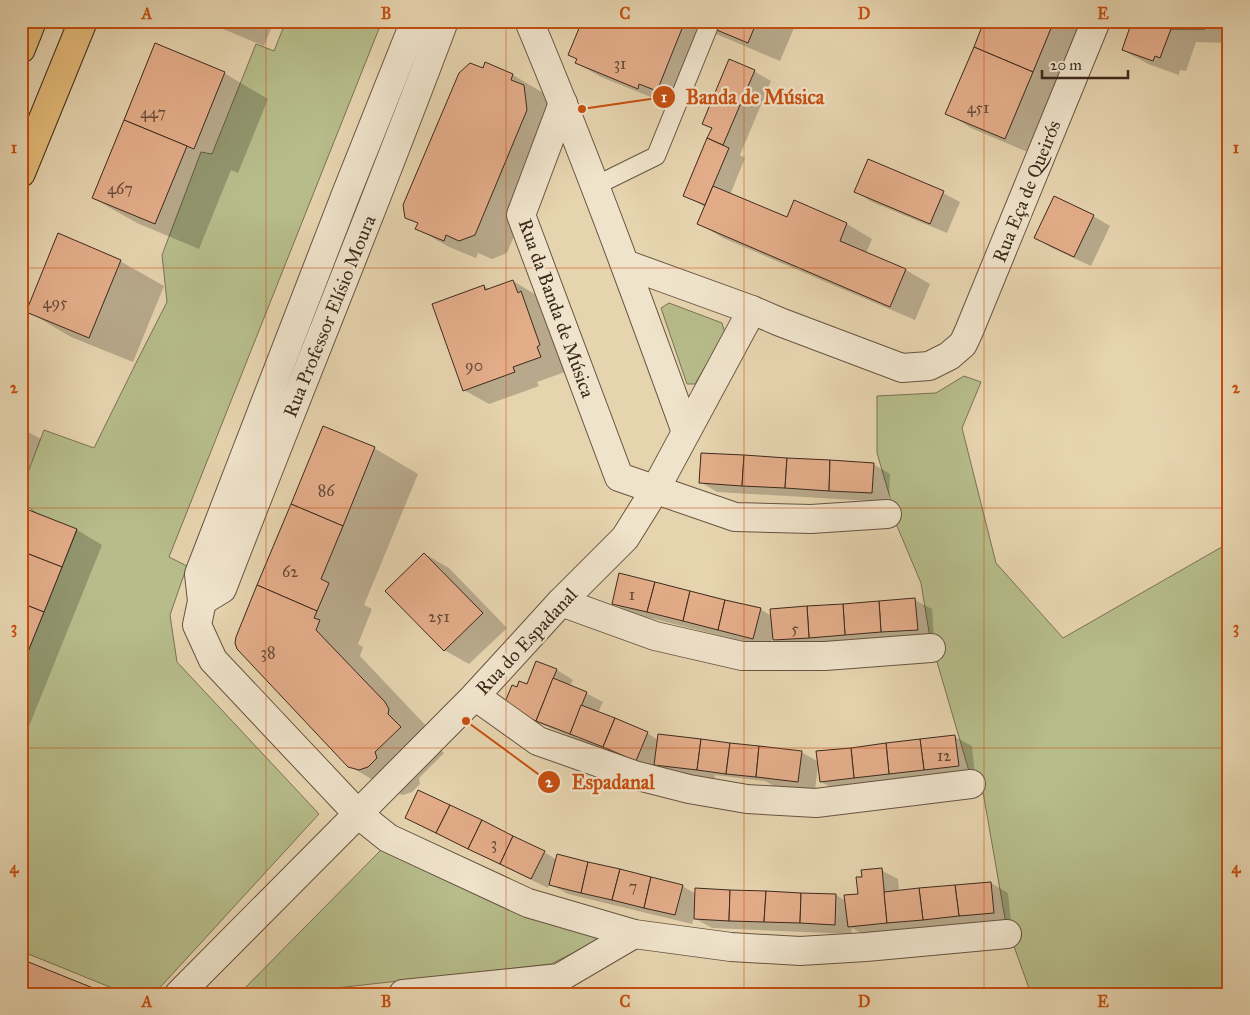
<svg xmlns="http://www.w3.org/2000/svg" width="1250" height="1015" viewBox="0 0 1250 1015" font-family="'IM FELL Great Primer',serif">
	<style>
		.green { fill: #b6bc8a; stroke: #7a7253 }
		.shadow { fill: #0003 }
		.building { fill: #e4ad8a; stroke: #3d291c }
		.lines { fill: none; stroke-linecap: round; stroke-linejoin: round }
		.lane-casing { stroke: #675441; stroke-width: 20 }
		.street-casing { stroke: #675441; stroke-width: 30 }
		.primary-casing { stroke: #3d291c; stroke-width: 30 }
		.lane { stroke: #efe3cb; stroke-width: 18 }
		.street { stroke: #efe3cb; stroke-width: 28 }
		.primary { stroke: #e3ba78; stroke-width: 28 }
		.grid { fill: none; stroke: #c64f0f; stroke-width: 1; stroke-opacity: 0.55 }
		.labels { text-anchor: middle; stroke-width: 4.5; stroke-linejoin: round; paint-order: stroke }
		.number-label { font-size: 16px; fill: #674a38 }
		.street-label { font-size: 19px; fill: #3d291c; stroke: #efe3cb }
		.leader { fill: none; stroke: #c64f0f; stroke-width: 2 }
		.callout-dot { fill: #c64f0f; stroke: #efe3cb; stroke-width: 2 }
		.mark-label { font-size: 15px; text-anchor: middle; font-weight: bold; fill: #fff }
		.callout-label { font-size: 20px; text-anchor: middle; font-weight: bold; fill: #c64f0f; stroke: #efe3cb; stroke-width: 4.5; stroke-linejoin: round; paint-order: stroke }
		.neatline { fill: none; stroke: #c64f0f; stroke-width: 2 }
		.grid-label { font-size: 16px; text-anchor: middle; font-weight: bold; fill: #c64f0f }
	</style>
	<rect width="100%" height="100%" fill="#e6d4af"/>
	<filter id="stains"><feTurbulence type="fractalNoise" baseFrequency=".004" numOctaves="4"/><feColorMatrix values="0 0 0 0 .2 0 0 0 0 .09 0 0 0 0 .02 0 0 0 .5 -.17"/></filter>
	<radialGradient id="worn" r=".72"><stop offset=".6" stop-color="#630" stop-opacity="0"/><stop offset="1" stop-color="#630" stop-opacity=".3"/></radialGradient>
	<g class="green">
		<polygon points="286,21 382,21 169,557 187,566 170,615 177,662 319,814 154,994 127,994 21,951 21,669 77,530 36,513 21,501 21,482 24,483 44,430 94,448 138,359 167,302 162,255 201,152 212,154 256,44 274,51"/>
		<polygon points="669,303 722,323 725,333 695,384 687,384 661,308"/>
		<polygon points="964,376 981,382 962,428 996,563 1063,638 1220,548 1229,546 1229,994 1031,994 1006,924 983,792 971,778 930,638 921,583 897,526 892,504 877,453 877,396 936,393"/>
		<polygon points="382,849 603,938 551,964 282,994 239,994"/>
	</g>
	<g class="shadow">
		<polygon points="204,21 274,21 264,46"/>
		<polygon points="583,21 797,21 780,61 716,34 708,29 682,104 665,97 663,102 601,77 576,63 578,59"/>
		<polygon points="986,21 1085,21 1030,153 971,128 947,113"/>
		<polygon points="1133,21 1229,21 1229,43 1196,42 1186,71 1180,70 1179,75 1148,64 1123,50"/>
		<polygon points="156,45 224,73 268,99 238,173 231,170 199,249 137,223 93,198"/>
		<polygon points="486,64 513,75 545,94 544,98 556,105 559,129 507,253 492,259 478,253 476,258 449,247 417,229 419,224 406,217"/>
		<polygon points="754,71 771,81 740,155 745,158 730,195 787,219 795,202 847,224 872,239 866,253 906,270 930,284 915,320 723,238 698,223 705,207 685,195 713,129 703,124"/>
		<polygon points="869,161 943,193 960,202 947,233 872,202 856,192"/>
		<polygon points="1093,216 1110,226 1091,266 1052,248 1036,238"/>
		<polygon points="120,261 164,286 133,362 71,337 27,311"/>
		<polygon points="513,281 538,296 565,372 537,382 539,386 489,404 464,390 484,286 490,290"/>
		<polygon points="21,428 41,439 21,488"/>
		<polygon points="374,448 418,474 364,605 372,609 358,644 363,647 360,656 429,729 432,741 444,753 419,778 420,784 412,792 403,795 394,792 349,766 238,649"/>
		<polygon points="873,464 890,474 889,502 717,492 700,482"/>
		<polygon points="21,508 77,530 102,545 21,746"/>
		<polygon points="425,554 449,568 507,628 469,664 444,650"/>
		<polygon points="915,600 932,609 934,639 791,649 772,638 770,648 630,613 613,603 760,609 772,616"/>
		<polygon points="537,662 557,670 573,680 570,686 586,693 603,702 598,713 647,733 658,740 801,752 819,762 955,737 972,746 975,775 838,791 821,782 818,765 815,791 774,786 765,781 715,775 714,779 672,774 656,764 653,770 521,716 518,689 528,685"/>
		<polygon points="418,791 544,852 557,860 682,886 696,894 836,895 846,901 859,895 863,878 881,870 898,879 899,892 991,883 1008,893 1011,922 866,936 852,928 851,934 712,928 694,918 692,924 568,894 550,884 548,888 423,827 406,817"/>
		<polygon points="21,961 93,989 100,994 21,994"/>
	</g>
	<g class="building">
		<polygon points="582,21 680,21 679,25 683,26 657,91 639,84 638,89 575,63 577,59 568,55"/>
		<polygon points="695,21 757,21 748,43"/>
		<polygon points="984,21 1054,21 1033,72 974,47"/>
		<polygon points="1132,21 1213,21 1213,24 1205,24 1205,29 1171,29 1160,58 1155,56 1153,61 1122,50"/>
		<polygon points="155,43 225,72 194,149 124,120"/>
		<polygon points="974,47 1033,72 1005,139 945,114"/>
		<polygon points="729,59 755,70 723,145 707,138 712,128 702,124"/>
		<polygon points="485,62 513,74 511,80 524,85 527,110 475,235 459,241 446,235 444,241 415,229 418,223 405,218 403,205 459,73 470,63 483,68"/>
		<polygon points="124,120 187,146 155,224 92,198"/>
		<polygon points="707,138 729,148 705,205 683,196"/>
		<polygon points="868,159 944,191 930,224 854,192"/>
		<polygon points="713,186 787,217 794,200 847,223 840,241 906,269 890,307 697,224"/>
		<polygon points="1054,196 1094,215 1074,257 1034,238"/>
		<polygon points="58,233 121,260 89,338 26,312"/>
		<polygon points="513,280 518,293 521,291 540,345 537,347 541,357 513,367 515,372 463,391 432,304 484,285 485,290"/>
		<polygon points="323,426 375,447 343,526 291,504"/>
		<polygon points="701,453 744,455 742,486 699,483"/>
		<polygon points="744,455 787,458 785,488 742,486"/>
		<polygon points="787,458 830,460 829,491 785,488"/>
		<polygon points="830,460 874,463 872,493 829,491"/>
		<polygon points="291,504 343,526 321,579 329,583 317,611 257,585"/>
		<polygon points="21,507 77,529 62,567 21,551"/>
		<polygon points="21,551 62,567 44,612 21,603"/>
		<polygon points="424,553 483,613 444,651 385,591"/>
		<polygon points="619,573 655,582 647,612 612,604"/>
		<polygon points="655,582 690,591 683,621 647,612"/>
		<polygon points="257,585 317,611 314,618 320,620 316,630 385,702 389,709 388,714 401,727 375,752 377,758 368,767 359,770 348,767 237,649 235,643 236,637"/>
		<polygon points="690,591 725,600 718,630 683,621"/>
		<polygon points="915,598 918,630 881,632 879,601"/>
		<polygon points="725,600 761,608 753,639 718,630"/>
		<polygon points="879,601 881,632 845,635 843,604"/>
		<polygon points="21,603 44,612 29,649 21,646"/>
		<polygon points="843,604 845,635 809,638 807,606"/>
		<polygon points="807,606 809,638 773,640 770,609"/>
		<polygon points="21,646 29,649 21,669"/>
		<polygon points="536,661 557,669 536,721 503,707 512,685 517,687 519,681 527,684"/>
		<polygon points="553,678 587,692 570,734 536,721"/>
		<polygon points="581,705 615,718 603,747 570,734"/>
		<polygon points="615,718 648,732 636,761 603,747"/>
		<polygon points="658,734 701,739 697,770 654,765"/>
		<polygon points="955,735 959,766 924,770 920,739"/>
		<polygon points="701,739 730,743 726,774 697,770"/>
		<polygon points="920,739 924,770 889,774 886,743"/>
		<polygon points="730,743 759,746 756,777 726,774"/>
		<polygon points="886,743 889,774 854,778 851,748"/>
		<polygon points="759,746 802,751 798,782 756,777"/>
		<polygon points="851,748 854,778 820,782 816,751"/>
		<polygon points="418,790 450,805 436,833 405,818"/>
		<polygon points="450,805 482,820 468,849 436,833"/>
		<polygon points="482,820 513,836 500,864 468,849"/>
		<polygon points="513,836 545,851 531,879 500,864"/>
		<polygon points="557,854 588,862 581,893 549,885"/>
		<polygon points="588,862 620,869 612,900 581,893"/>
		<polygon points="882,868 887,923 848,927 844,895 858,894 856,877 862,877 861,870"/>
		<polygon points="620,869 651,877 644,908 612,900"/>
		<polygon points="651,877 683,885 675,915 644,908"/>
		<polygon points="991,882 994,913 959,916 955,885"/>
		<polygon points="955,885 959,916 923,920 919,888"/>
		<polygon points="695,888 730,890 729,921 694,919"/>
		<polygon points="919,888 923,920 887,923 884,892"/>
		<polygon points="730,890 766,891 764,922 729,921"/>
		<polygon points="766,891 801,893 800,923 764,922"/>
		<polygon points="801,893 836,894 835,925 800,923"/>
		<polygon points="21,959 93,988 91,994 21,994"/>
	</g>
	<g class="lines">
		<defs>
			<polyline id="lane" points="595,186 656,156 708,28"/>
			<g id="street">
				<polyline points="415,21 346,194 199,574 202,601 197,625 213,660 358,814 388,838 528,903 634,934 731,947 800,951 866,947 1007,934"/>
				<path d="M529 21C586 157 636 294 686 432"/>
				<polyline points="563,103 521,215 619,477 735,517 811,519 887,514"/>
				<polyline points="625,264 752,310 780,322 902,368 929,366 949,356 963,344 969,331 1096,21"/>
				<path d="M202 601 222 589C295 399 373 211 444 21"/>
				<polyline points="561,602 655,636 742,656 825,656 931,648"/>
				<polyline points="475,696 538,741 634,775 689,789 747,799 816,803 971,784"/>
				<polyline points="179,994 475,696 561,602 625,538 655,490 752,310"/>
				<polyline points="403,994 559,978 634,934"/>
			</g>
			<g id="primary">
				<polyline points="21,49 32,21"/>
				<polyline points="21,173 83,21"/>
			</g>
		</defs>
		<use href="#lane" class="lane-casing"/>
		<use href="#street" class="street-casing"/>
		<use href="#primary" class="primary-casing"/>
		<use href="#lane" class="lane"/>
		<use href="#street" class="street"/>
		<use href="#primary" class="primary"/>
	</g>
	<path class="grid" d="M266 21V994M506 21V994M744 21V994M984 21V994M21 268H1229M21 508H1229M21 748H1229"/>
	<g class="labels">
		<g class="number-label">
			<text x="620" y="69">31</text>
			<text x="978" y="113">451</text>
			<text x="153" y="118">447</text>
			<text x="120" y="194">467</text>
			<text x="55" y="308">495</text>
			<text x="474" y="371">90</text>
			<text x="326" y="496">86</text>
			<text x="290" y="577">62</text>
			<text x="632" y="600">1</text>
			<text x="439" y="622">251</text>
			<text x="795" y="634">5</text>
			<text x="268" y="658">38</text>
			<text x="944" y="761">12</text>
			<text x="494" y="849">3</text>
			<text x="633" y="892">7</text>
		</g>
		<g class="street-label">
			<text transform="translate(1026 191) rotate(-68)" y="7">Rua Eça de Queirós</text>
			<text transform="translate(557 308) rotate(70)" y="7">Rua da Banda de Música</text>
			<text transform="translate(329 316) rotate(-68)" y="7">Rua Professor Elísio Moura</text>
			<text transform="translate(526 641) rotate(-47)" y="7">Rua do Espadanal</text>
		</g>
	</g>
	<path class="leader" d="M582 109L664 97M466 721L549 782"/>
	<g class="callout-dot">
		<circle cx="582" cy="109" r="5"/>
		<circle cx="466" cy="721" r="5"/>
		<circle cx="664" cy="97" r="12"/>
		<circle cx="549" cy="782" r="12"/>
	</g>
	<g class="mark-label">
		<text x="664" y="102">1</text>
		<text x="549" y="787">2</text>
	</g>
	<g class="callout-label">
		<text x="755" y="104">Banda de Música</text>
		<text x="613" y="789">Espadanal</text>
	</g>
	<rect width="1250" height="1015" fill="none" stroke="#e6d4af" stroke-width="55"/>
	<path d="M1042 70v8h86v-8" fill="none" stroke="#3d291c" stroke-width="2.5"/>
	<text x="1050" y="70" font-size="15" fill="#3d291c" stroke="#efe3cb" stroke-width="4" paint-order="stroke">20 m</text>
	<rect x="28" y="28" width="1194" height="960" class="neatline"/>
	<g class="grid-label">
		<text x="147" y="19">A</text>
		<text x="386" y="19">B</text>
		<text x="625" y="19">C</text>
		<text x="864" y="19">D</text>
		<text x="1103" y="19">E</text>
		<text x="14" y="153">1</text>
		<text x="1236" y="153">1</text>
		<text x="14" y="393">2</text>
		<text x="1236" y="393">2</text>
		<text x="14" y="633">3</text>
		<text x="1236" y="633">3</text>
		<text x="14" y="873">4</text>
		<text x="1236" y="873">4</text>
		<text x="147" y="1007">A</text>
		<text x="386" y="1007">B</text>
		<text x="625" y="1007">C</text>
		<text x="864" y="1007">D</text>
		<text x="1103" y="1007">E</text>
	</g>
	<rect width="100%" height="100%" filter="url(#stains)"/>
	<rect width="100%" height="100%" fill="url(#worn)"/>
</svg>
